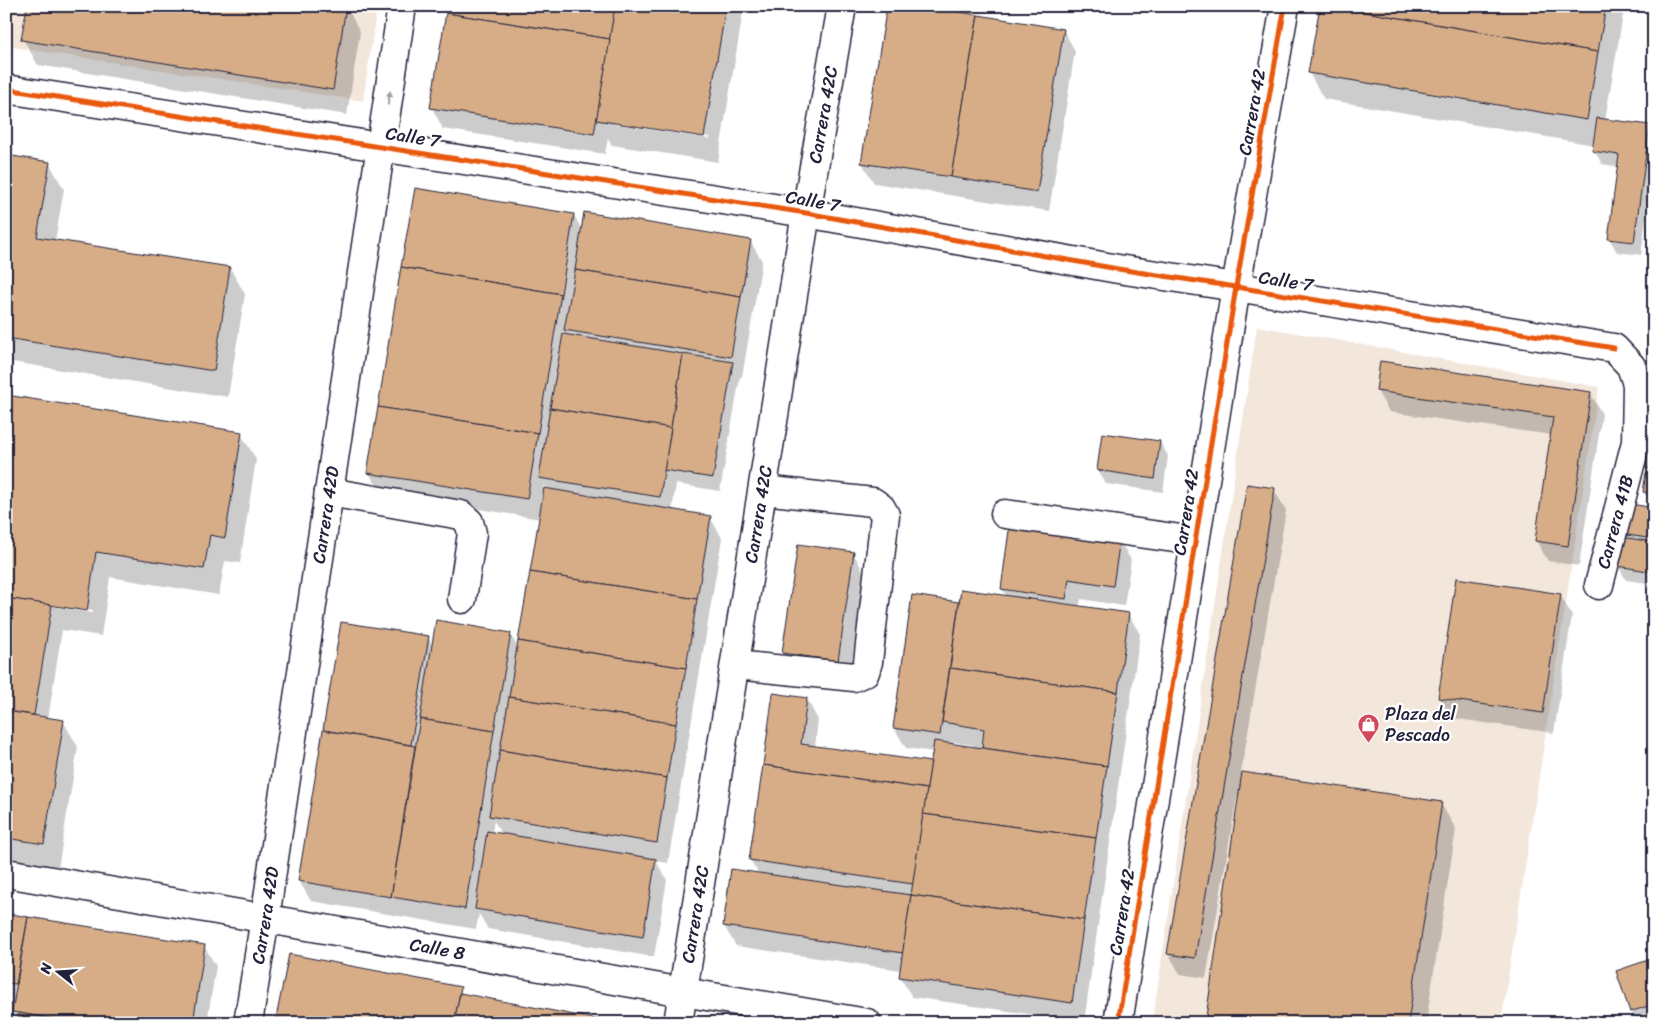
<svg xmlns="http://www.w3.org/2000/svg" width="1660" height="1029" viewBox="0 0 1660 1029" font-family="Sriracha,sans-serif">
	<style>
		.built { fill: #f3e6db }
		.shadow { fill: #0003; fill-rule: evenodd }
		.building { fill: #d7ad88; stroke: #22223b }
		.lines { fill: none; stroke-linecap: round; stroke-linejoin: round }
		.minor-casing { stroke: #22223b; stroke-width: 31 }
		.minor { stroke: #fff; stroke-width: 28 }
		.cycleway-casing { stroke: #fff; stroke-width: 8 }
		.cycleway { stroke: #e8590c; stroke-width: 5 }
		.oneway { fill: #9c9ca7 }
		.labels { text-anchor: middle; stroke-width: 4.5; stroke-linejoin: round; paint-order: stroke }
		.street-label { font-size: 18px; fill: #22223b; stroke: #fff }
		.poi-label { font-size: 18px; fill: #22223b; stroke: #fff; text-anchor: start }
	</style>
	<rect width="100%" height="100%" fill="#fff"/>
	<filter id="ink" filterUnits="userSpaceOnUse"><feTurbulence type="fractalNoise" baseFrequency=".02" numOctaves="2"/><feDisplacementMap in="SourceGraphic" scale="10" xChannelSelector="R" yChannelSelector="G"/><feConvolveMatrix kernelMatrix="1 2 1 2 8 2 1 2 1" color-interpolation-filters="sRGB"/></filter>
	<g filter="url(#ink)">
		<g class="built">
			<polygon points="6,6 377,6 363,101 6,46"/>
			<polygon points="1257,326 1599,387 1501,1023 1185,1023 1153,1018"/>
		</g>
		<g class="shadow">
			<polygon points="346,6 360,32 347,115 38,65 23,39"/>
			<path d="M448 6H744L718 162 612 145 608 138 605 154 443 129 432 108ZM614 121 710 137V139L614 124Z"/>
			<polygon points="1321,6 1618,6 1623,15 1605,120 1649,126 1654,135 1654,162 1641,255 1617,252 1609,238 1619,167 1602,164 1594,150 1594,145 1324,99 1309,73"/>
			<polygon points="1064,31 1075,51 1049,211 874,183 862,163"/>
			<polygon points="6,156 49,163 64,189 55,241 230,268 245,294 228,397 6,361"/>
			<path d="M574 215 582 230 750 241 762 261 742 377H740L720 491 676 484 672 511 710 517 722 538 668 863 656 861 667 880 654 957 488 929 479 914 476 929 311 901 299 881 342 623 428 637 433 646 510 634 518 648 540 519 381 493 369 473ZM544 484 548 490 543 489ZM494 821 502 835 492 833Z"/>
			<polygon points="1377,391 1591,394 1602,414 1579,566 1548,561 1536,541 1552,435 1389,412"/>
			<path d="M6 396 241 434 256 459 240 563 225 561 219 595 110 577 101 636 62 630 48 719 63 721 78 747 58 869 6 861ZM50 604 93 611V613L50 606Z"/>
			<polygon points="1654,432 1654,499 1648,499 1644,492 1650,475 1647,468"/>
			<polygon points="1160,442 1168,456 1163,492 1106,484 1098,470"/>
			<polygon points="1274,490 1286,510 1241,773 1441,804 1456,829 1426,1023 1211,1023 1208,1017 1240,796 1237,796 1206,978 1180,974 1168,953"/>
			<polygon points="1654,509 1654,584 1626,580 1618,566 1622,533"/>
			<path d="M1119 540 1131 560 1124 606 1081 599 1079 607 1128 614 1140 634 1084 1022 912 997 900 977 901 970 736 946 724 926 759 874 750 860 774 695 807 699 818 720 815 747 932 764 934 752 906 748 894 728 913 596 960 603 1007 597 1002 589ZM953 742 973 745 972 748 953 745Z"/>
			<polygon points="853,553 865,574 849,681 795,673 783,652"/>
			<polygon points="1560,595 1572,615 1554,733 1451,718 1440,697"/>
			<polygon points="6,914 204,946 216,966 207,1023 19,1023 13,1012 15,1002 6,1001"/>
			<polygon points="1654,959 1654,1020 1645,1023 1637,1023 1631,1011"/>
		</g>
		<g class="building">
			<polygon points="27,6 346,6 333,90 21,40"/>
			<polygon points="447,6 615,6 610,39 446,13"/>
			<polygon points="615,6 726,6 704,137 596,120"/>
			<polygon points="887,6 922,6 978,15 951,177 861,163"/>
			<polygon points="1320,6 1331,6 1598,52 1587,120 1308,73"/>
			<polygon points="1331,6 1606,6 1598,52"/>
			<polygon points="446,13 610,39 594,134 430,108"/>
			<polygon points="978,15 1064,29 1037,192 951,177"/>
			<polygon points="1597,118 1650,125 1634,242 1608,239 1619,155 1592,151"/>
			<polygon points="6,155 50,162 37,237 230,267 214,371 6,338"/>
			<polygon points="415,188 574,214 561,294 401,267"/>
			<polygon points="584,212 751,240 741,297 575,270"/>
			<polygon points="401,267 561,294 538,433 378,407"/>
			<polygon points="575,270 741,297 731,357 564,330"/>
			<polygon points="563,334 683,354 671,428 550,408"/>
			<polygon points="683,354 733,362 713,478 664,470"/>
			<polygon points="1380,361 1591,392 1568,546 1535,541 1553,417 1376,391"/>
			<polygon points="6,395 242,432 225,538 210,535 204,569 96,552 87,611 6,598"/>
			<polygon points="378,407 538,433 527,499 367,473"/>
			<polygon points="550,408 671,428 660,497 539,478"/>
			<polygon points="1651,430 1654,431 1654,469 1645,468"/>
			<polygon points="1102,433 1160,441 1155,479 1097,470"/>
			<polygon points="1646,473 1654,474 1654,494 1643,492"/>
			<polygon points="1247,484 1275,488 1195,958 1167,954"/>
			<polygon points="544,488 711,516 697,599 530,572"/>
			<polygon points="1625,503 1654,508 1654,539 1621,534"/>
			<polygon points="1010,523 1120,539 1113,586 1069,579 1066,599 1001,589"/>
			<polygon points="1621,537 1654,542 1654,572 1617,566"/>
			<polygon points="798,544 854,552 838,661 782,653"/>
			<polygon points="530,572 697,599 686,668 518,641"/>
			<polygon points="1456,578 1561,594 1543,713 1438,698"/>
			<polygon points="961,589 1129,613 1118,692 950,668"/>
			<polygon points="912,595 959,602 940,735 893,728"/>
			<polygon points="6,598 52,605 34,715 6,711"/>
			<polygon points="436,620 511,633 494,731 420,719"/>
			<polygon points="341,622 429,636 411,745 323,730"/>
			<polygon points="518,641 686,668 676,724 509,697"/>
			<polygon points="950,668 1118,692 1107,766 982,748 984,729 942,722"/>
			<polygon points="773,693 807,698 801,744 931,762 927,789 763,765"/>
			<polygon points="509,697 676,724 667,778 500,750"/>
			<polygon points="6,711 64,720 44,844 6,838"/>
			<polygon points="420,719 494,731 465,909 391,897"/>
			<polygon points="323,730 415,746 391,897 298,881"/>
			<polygon points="934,741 1107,766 1096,838 923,814"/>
			<polygon points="500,750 667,778 657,843 489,816"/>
			<polygon points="763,765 927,789 913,884 749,860"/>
			<polygon points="1242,772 1442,802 1408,1023 1245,1023 1206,1017"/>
			<polygon points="923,814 1096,838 1084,920 911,895"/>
			<polygon points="487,831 656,859 643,937 475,909"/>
			<polygon points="731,869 911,895 903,953 723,926"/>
			<polygon points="911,895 1084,920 1072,1003 899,977"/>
			<polygon points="6,913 28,917 16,984 6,983"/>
			<polygon points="28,917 205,945 193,1023 77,1023 12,1012"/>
			<polygon points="289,954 461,987 454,1023 275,1023"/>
			<polygon points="1654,958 1654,1004 1630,1012 1616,971"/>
			<polygon points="460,993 616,1023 454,1023"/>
			<polygon points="19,1013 77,1023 18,1023"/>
		</g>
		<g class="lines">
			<defs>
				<g id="minor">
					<polyline points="6,89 806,213 1118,269 1236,287 1614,348 1631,366 1637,384 1636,442 1599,585"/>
					<polyline points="329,492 461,515 469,522 472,533 462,599"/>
					<polyline points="1005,514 1195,541"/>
					<polyline points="735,665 854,677 865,672 868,662 885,515 881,508 873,502 763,490"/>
					<path id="s1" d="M6 873 683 992 867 1023"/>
					<path id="s2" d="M248 1023 265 918 402 6"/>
					<path id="s3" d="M678 1023 806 213 842 6"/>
					<polyline points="1118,1023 1236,287 1285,6"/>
				</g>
			</defs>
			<use href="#minor" class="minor-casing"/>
			<use href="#minor" class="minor"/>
			<defs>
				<g id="cycleway">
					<polyline points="6,89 806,213 1118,269 1236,287 1614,348"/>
					<polyline points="1118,1023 1236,287 1285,6"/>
				</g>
			</defs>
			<use href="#cycleway" class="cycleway-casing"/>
			<use href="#cycleway" class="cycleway"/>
		</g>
		<defs><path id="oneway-solid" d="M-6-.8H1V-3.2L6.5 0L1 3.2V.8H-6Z" transform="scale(1.25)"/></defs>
		<use class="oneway" href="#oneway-solid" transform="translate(389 98) rotate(-81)"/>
	</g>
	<defs>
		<symbol id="shop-pin" viewBox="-11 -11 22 30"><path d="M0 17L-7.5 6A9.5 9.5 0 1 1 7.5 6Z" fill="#d1495b" stroke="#fff"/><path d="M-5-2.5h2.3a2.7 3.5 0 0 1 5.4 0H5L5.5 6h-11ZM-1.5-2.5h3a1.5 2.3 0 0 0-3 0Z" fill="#fff"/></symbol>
	</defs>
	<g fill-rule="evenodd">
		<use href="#shop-pin" x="1356" y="712" width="25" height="34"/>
	</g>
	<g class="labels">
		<g class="street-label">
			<text transform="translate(1252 112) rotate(-80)" y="6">Carrera 42</text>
			<text dy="6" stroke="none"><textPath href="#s3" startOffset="920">Carrera 42C</textPath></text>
			<text transform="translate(413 137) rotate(9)" y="6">Calle 7</text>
			<text transform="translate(813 201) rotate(10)" y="6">Calle 7</text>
			<text transform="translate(1286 281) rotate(9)" y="6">Calle 7</text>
			<text transform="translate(1186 512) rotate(-81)" y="6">Carrera 42</text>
			<text dy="6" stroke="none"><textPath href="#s3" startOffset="515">Carrera 42C</textPath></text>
			<text dy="6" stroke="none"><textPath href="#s2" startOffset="514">Carrera 42D</textPath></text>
			<text transform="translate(1615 522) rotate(-75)" y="6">Carrera 41B</text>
			<text transform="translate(1122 912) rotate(-81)" y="6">Carrera 42</text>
			<text dy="6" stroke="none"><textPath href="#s3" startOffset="110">Carrera 42C</textPath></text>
			<text dy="6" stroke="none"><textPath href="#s2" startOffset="109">Carrera 42D</textPath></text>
			<text dy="6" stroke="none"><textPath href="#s1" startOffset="438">Calle 8</textPath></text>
		</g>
		<g class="poi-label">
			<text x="1385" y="720">Plaza del<tspan x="1385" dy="21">Pescado</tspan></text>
		</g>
	</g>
	<rect width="1660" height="1029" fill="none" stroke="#fff" stroke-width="25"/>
	<rect x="12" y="12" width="1635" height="1004" fill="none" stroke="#22223b" stroke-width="2" filter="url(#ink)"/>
	<g transform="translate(58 972) rotate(287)" stroke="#ffffff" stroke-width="4" paint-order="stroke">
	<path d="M0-4L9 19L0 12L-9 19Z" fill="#22223b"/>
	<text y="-8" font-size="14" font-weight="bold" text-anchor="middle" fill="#22223b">N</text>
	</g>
</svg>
